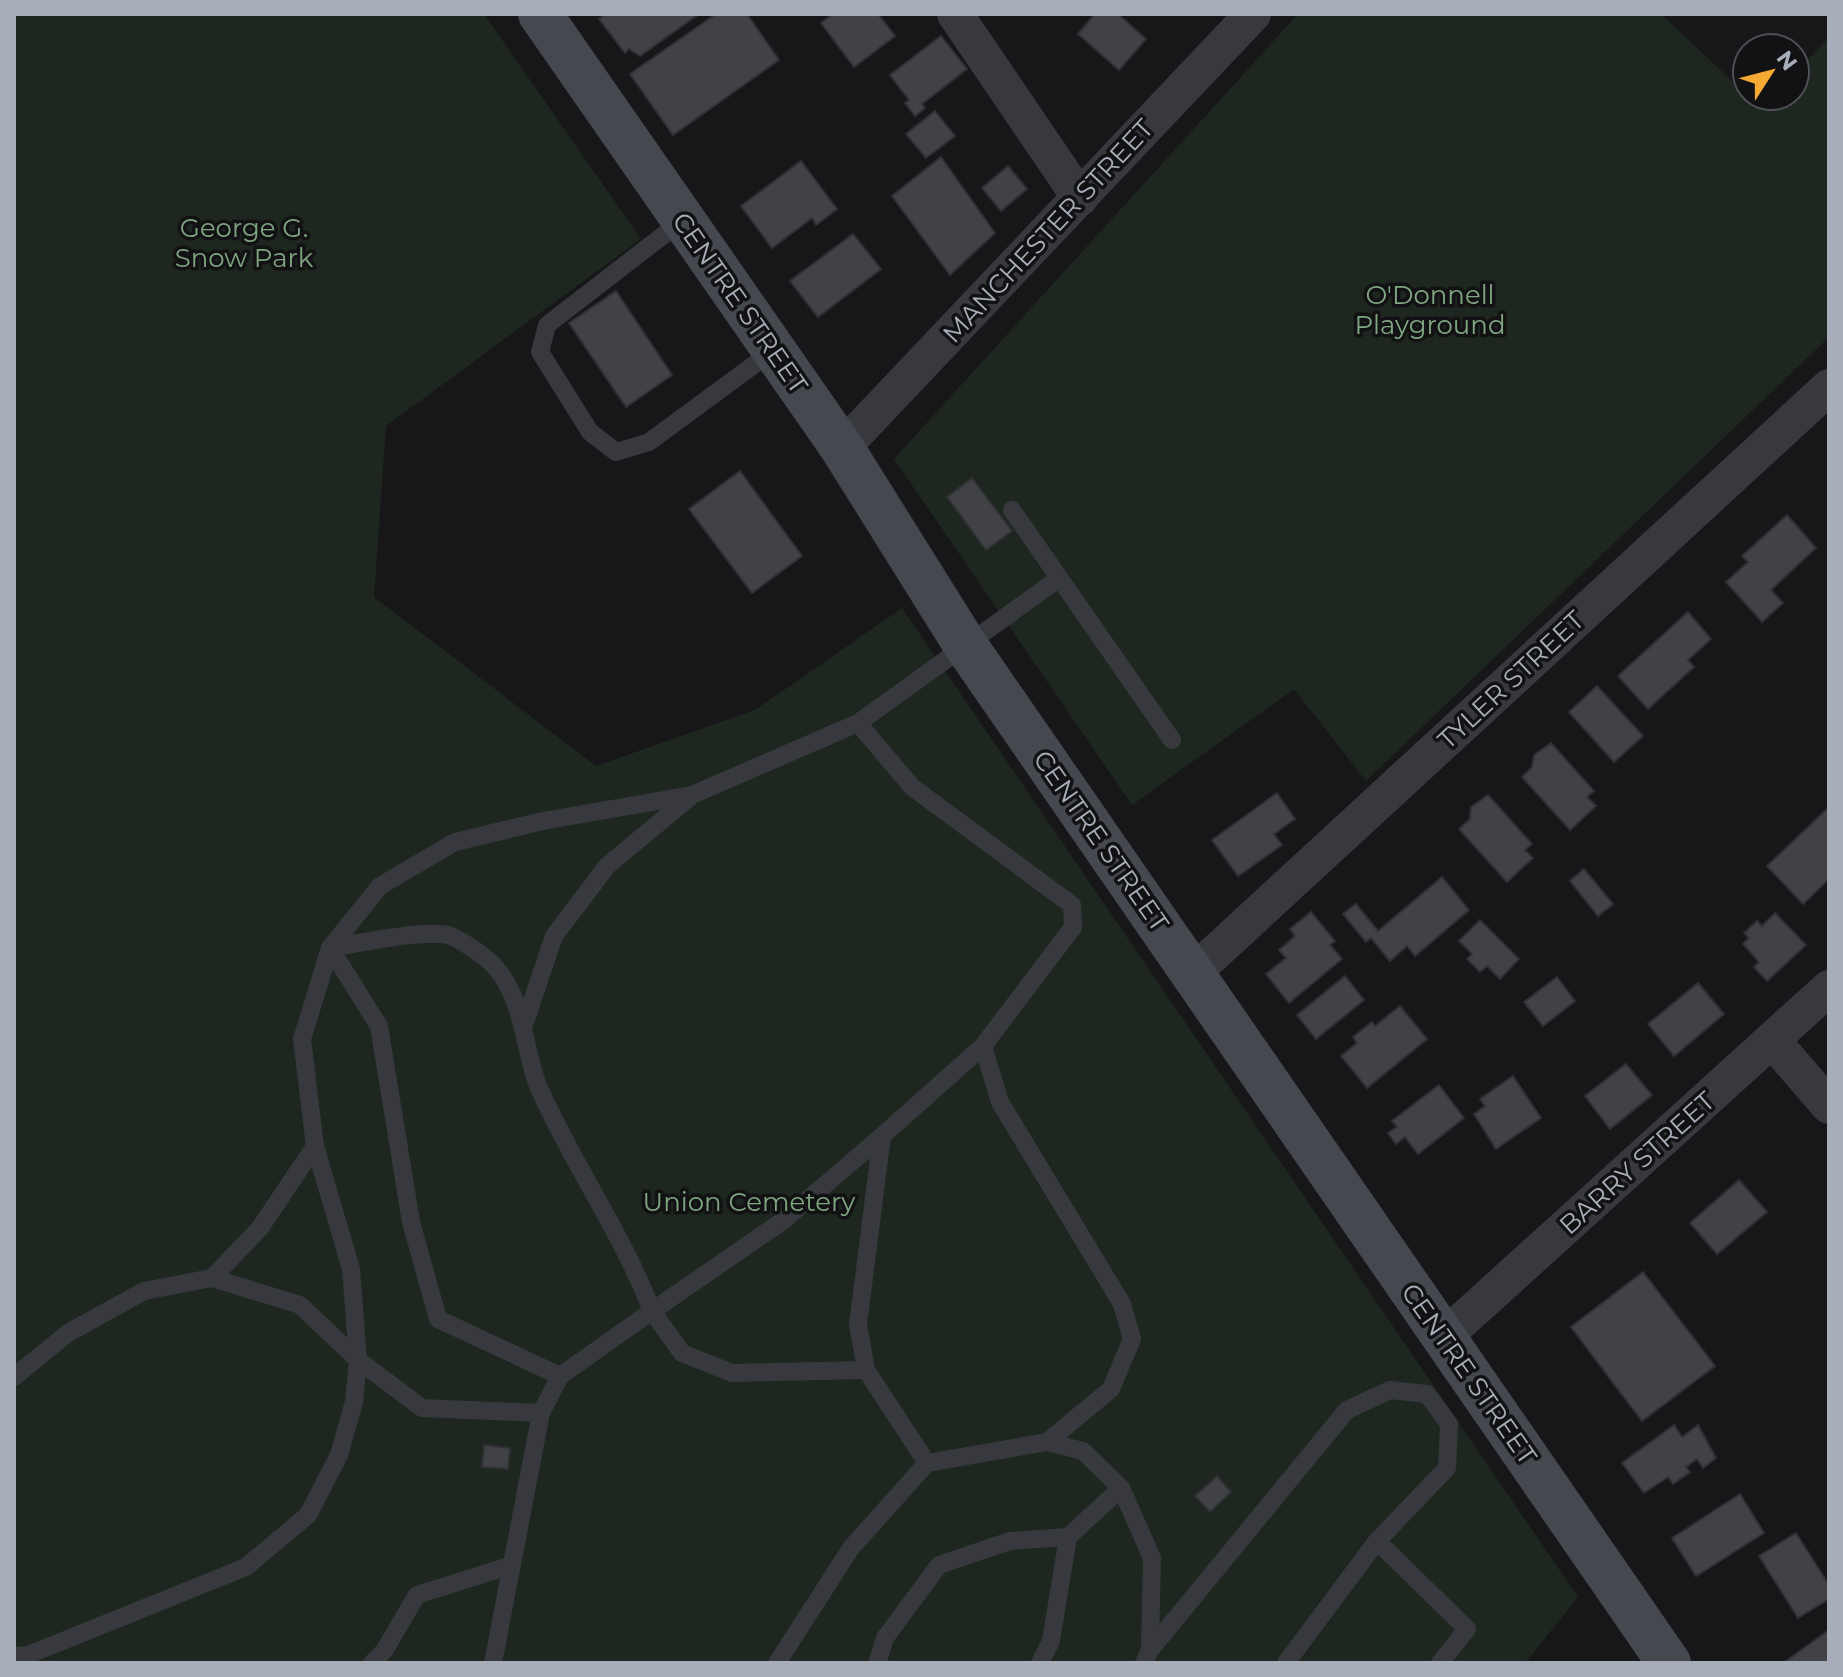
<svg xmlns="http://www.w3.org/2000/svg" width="1843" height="1677" viewBox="0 0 1843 1677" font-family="Montserrat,sans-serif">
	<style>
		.green { fill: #1e271f }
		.building { fill: #414246; stroke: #313135; stroke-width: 2 }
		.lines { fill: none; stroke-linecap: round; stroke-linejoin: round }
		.service { stroke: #37393e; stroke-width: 18 }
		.minor { stroke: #37393e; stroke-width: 36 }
		.secondary { stroke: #45484e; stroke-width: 44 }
		.labels { text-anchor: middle; stroke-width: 7; stroke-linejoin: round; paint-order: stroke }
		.park-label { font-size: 26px; fill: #7fa480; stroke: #121214 }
		.street-label { font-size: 26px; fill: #a8aeb9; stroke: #121214 }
	</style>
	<rect width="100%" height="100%" fill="#171719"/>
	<g class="green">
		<polygon points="14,14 484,14 641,239 386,426 374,597 596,766 755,710 902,608 1578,1597 1525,1663 14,1663"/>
		<polygon points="1298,14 1661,14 1762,109 1774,96 1795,96 1795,74 1829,37 1829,337 1366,781 1294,689 1132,805 894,459"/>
	</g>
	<g class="building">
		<polygon points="606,14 605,14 699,14 640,56 629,49 625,53 599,19"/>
		<polygon points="716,14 747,14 779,60 673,135 630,74"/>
		<polygon points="833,14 878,14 895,36 854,67 821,23"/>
		<polygon points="1095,14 1118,14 1146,39 1119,70 1078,34"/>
		<polygon points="941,36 967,69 922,104 925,108 915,116 905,103 909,100 890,75"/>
		<polygon points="935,111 955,136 926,158 906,134"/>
		<polygon points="941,157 995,233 950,275 892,196"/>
		<polygon points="801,161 837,209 816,225 812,218 772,248 741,206"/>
		<polygon points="1008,166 1027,189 1001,211 982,188"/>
		<polygon points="853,234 881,269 818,317 790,281"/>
		<polygon points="616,291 672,375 626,407 569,323"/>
		<polygon points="740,471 802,556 752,593 689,509"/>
		<polygon points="972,478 1012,531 986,550 947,497"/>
		<polygon points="1787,515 1816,548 1771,590 1783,603 1762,622 1726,582 1748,562 1742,556"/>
		<polygon points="1688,612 1711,639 1688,660 1694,667 1648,709 1618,676"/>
		<polygon points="1597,686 1643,736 1614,762 1569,712"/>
		<polygon points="1551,743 1594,791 1587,797 1596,806 1570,830 1522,777 1532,767 1534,755"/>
		<polygon points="1277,793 1295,819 1274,834 1282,845 1238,876 1212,840"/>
		<polygon points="1488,795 1532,844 1525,850 1533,858 1507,882 1459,829 1470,819 1471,807"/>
		<polygon points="1829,807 1829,879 1803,904 1767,866"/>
		<polygon points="1584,869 1613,904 1598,916 1570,881"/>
		<polygon points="1442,877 1469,910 1415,956 1407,946 1390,961 1371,938 1366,942 1343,914 1356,904 1378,931"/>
		<polygon points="1311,912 1335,941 1330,945 1342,959 1289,1003 1266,974 1286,958 1279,950 1295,936 1290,929"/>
		<polygon points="1775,913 1806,945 1767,981 1754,967 1759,962 1743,944 1749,938 1744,933 1757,921 1762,926"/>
		<polygon points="1480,920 1519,959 1500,979 1487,966 1480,972 1467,959 1472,954 1459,941"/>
		<polygon points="1345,976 1364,1000 1316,1039 1297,1015"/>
		<polygon points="1557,977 1575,1001 1543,1026 1524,1002"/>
		<polygon points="1698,983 1724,1014 1674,1056 1648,1024"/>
		<polygon points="1400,1006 1427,1039 1367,1088 1341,1056 1357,1043 1353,1037 1372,1022 1375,1026"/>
		<polygon points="1626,1064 1652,1095 1610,1129 1585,1096"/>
		<polygon points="1513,1076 1541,1118 1496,1149 1474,1114 1485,1106 1480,1099"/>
		<polygon points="1439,1085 1464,1118 1418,1154 1405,1137 1396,1144 1388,1133 1397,1127 1392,1121"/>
		<polygon points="1739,1180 1767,1212 1717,1254 1690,1223"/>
		<polygon points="1643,1272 1715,1366 1642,1421 1571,1327"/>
		<polygon points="1674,1425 1682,1437 1698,1425 1716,1458 1703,1468 1697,1459 1686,1467 1690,1472 1673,1484 1668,1477 1644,1493 1622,1463"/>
		<polygon points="484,1445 510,1448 508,1469 482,1467"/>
		<polygon points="1217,1476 1231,1492 1210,1512 1195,1496"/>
		<polygon points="1740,1494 1764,1533 1696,1576 1672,1538"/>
		<polygon points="1796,1533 1829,1585 1829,1599 1798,1618 1759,1556"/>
		<polygon points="1829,1630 1829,1663 1788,1663 1786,1661"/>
	</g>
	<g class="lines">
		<g class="service">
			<polyline points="683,220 547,325 540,352 590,432 616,452 649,442 774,350"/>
			<polyline points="1012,510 1172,740"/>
			<polyline points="524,1025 554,936 607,866 690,797"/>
			<polyline points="882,1136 983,1046"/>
			<polyline points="212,1278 260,1228 315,1146"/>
			<polyline points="866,1370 858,1324 882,1136 784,1220 652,1311 682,1353 732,1373 866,1370 927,1463"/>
			<path d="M560 1376 652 1311C622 1233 573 1165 539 1088 523 1049 525 1002 496 968 488 958 463 941 451 936 428 928 356 944 330 948L380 886 455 842 543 821 692 795 858 723"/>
			<polyline points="14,1377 68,1333 144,1291 212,1278 300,1305 358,1360 354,1402 339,1455 308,1515 246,1567 28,1655 14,1656"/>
			<polyline points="1047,1442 1111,1389 1132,1339 1122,1304 1000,1102 983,1046 1073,927 1072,905 912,787 858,723 1058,579"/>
			<polyline points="1377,1541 1467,1629 1440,1663"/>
			<polyline points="372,1663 384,1651 417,1595 512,1565"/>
			<polyline points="493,1663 541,1413 560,1376 438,1319 411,1222 379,1026 330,948 302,1039 315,1146 351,1269 358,1360 422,1408 541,1413"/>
			<polyline points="777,1663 851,1548 927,1463 1047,1442 1083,1451 1121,1488 1152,1558 1150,1650"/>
			<polyline points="877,1663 885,1638 939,1565 1010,1541 1068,1537"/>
			<polyline points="1040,1663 1051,1641 1068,1537 1121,1488"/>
			<polyline points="1144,1663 1150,1650 1347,1410 1390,1390 1427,1394 1449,1424 1447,1468 1377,1541 1286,1663"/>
		</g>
		<g class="minor">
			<polyline points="955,14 1080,198"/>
			<polyline points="842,448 1253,14"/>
			<polyline points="1193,973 1829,387"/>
			<polyline points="1772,1040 1829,1106"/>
			<polyline points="1444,1337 1829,988"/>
		</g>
		<polyline class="secondary" points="540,14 842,448 964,643 1669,1663"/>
	</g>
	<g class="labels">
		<g class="park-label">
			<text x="244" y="237">George G.<tspan x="244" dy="30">Snow Park</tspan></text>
			<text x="1430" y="304">O'Donnell<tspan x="1430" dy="30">Playground</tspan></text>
			<text x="749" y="1211">Union Cemetery</text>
		</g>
		<g class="street-label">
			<text transform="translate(1048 231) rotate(-47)" y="9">MANCHESTER STREET</text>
			<text transform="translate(740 303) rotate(55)" y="9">CENTRE STREET</text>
			<text transform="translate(1511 680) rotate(-43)" y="9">TYLER STREET</text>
			<text transform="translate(1101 841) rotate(55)" y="9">CENTRE STREET</text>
			<text transform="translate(1637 1163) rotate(-42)" y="9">BARRY STREET</text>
			<text transform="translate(1469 1374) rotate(55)" y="9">CENTRE STREET</text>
		</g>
	</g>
	<rect width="1843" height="1677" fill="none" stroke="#a8aeb9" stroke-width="32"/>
	<g transform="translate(1771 72) rotate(54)"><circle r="38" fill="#121214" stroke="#4e5056" stroke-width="2"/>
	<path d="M0-6L14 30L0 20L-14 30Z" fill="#f4aa33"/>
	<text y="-12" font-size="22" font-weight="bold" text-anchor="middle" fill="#a8aeb9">N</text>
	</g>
</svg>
